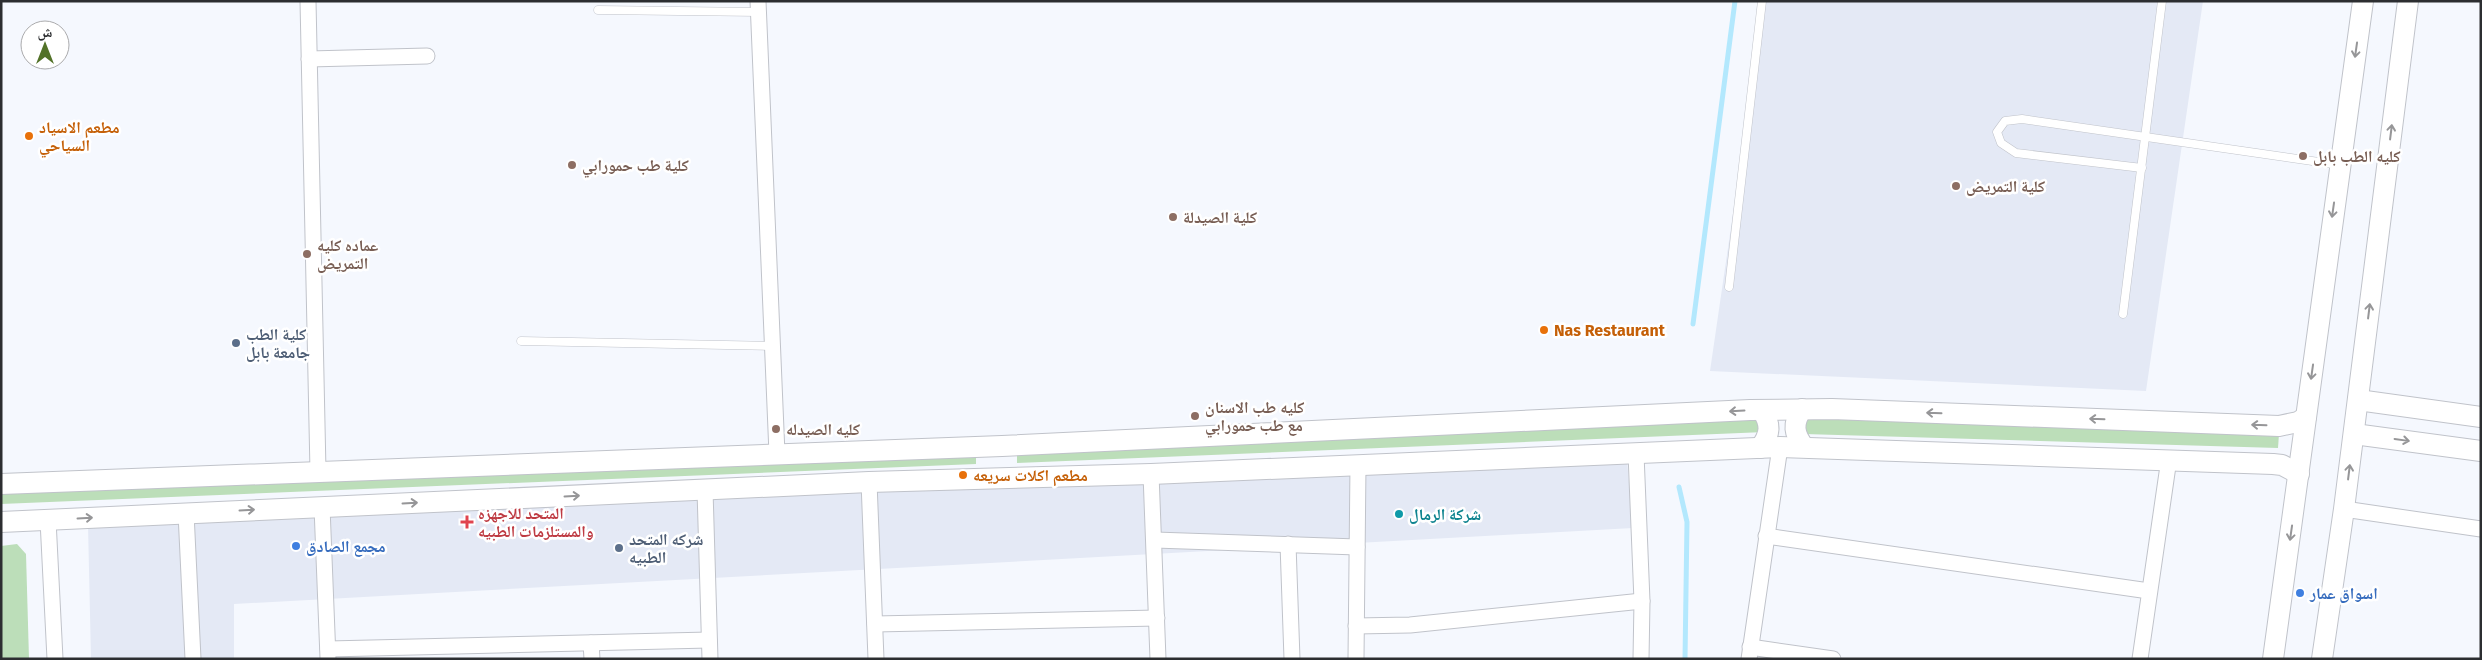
<svg xmlns="http://www.w3.org/2000/svg" width="2482" height="660" viewBox="0 0 2482 660" font-family="'Fira Sans','Noto Naskh Arabic',sans-serif">
	<style>
		.built { fill: #e4e9f5 }
		.green { fill: #bcdeb9 }
		.lines { fill: none; stroke-linecap: round; stroke-linejoin: round }
		.stream { stroke: #b3e8fd; stroke-width: 5 }
		.lane-casing { stroke: #c0c3ca; stroke-width: 9 }
		.street-casing { stroke: #c0c3ca; stroke-width: 17 }
		.secondary-casing { stroke: #c0c3ca; stroke-width: 22 }
		.lane { stroke: #fff; stroke-width: 8 }
		.street { stroke: #fff; stroke-width: 15 }
		.secondary { stroke: #fff; stroke-width: 20 }
		.oneway { stroke: #969698 }
		.food-dot { fill: #e8710a; stroke: #fff; stroke-width: 2 }
		.education-dot { fill: #8d6e63; stroke: #fff; stroke-width: 2 }
		.service-dot { fill: #5c6f8a; stroke: #fff; stroke-width: 2 }
		.culture-dot { fill: #0f9aa8; stroke: #fff; stroke-width: 2 }
		.health-dot { fill: #e0444e; stroke: #fff; stroke-width: 2 }
		.shop-dot { fill: #3f7fe0; stroke: #fff; stroke-width: 2 }
		.labels { text-anchor: middle; stroke-width: 5; stroke-linejoin: round; paint-order: stroke }
		.food-label { font-size: 16px; font-weight: bold; fill: #c56008; stroke: #fff; text-anchor: start }
		.education-label { font-size: 16px; font-weight: bold; fill: #785e54; stroke: #fff; text-anchor: start }
		.service-label { font-size: 16px; font-weight: bold; fill: #4e5e75; stroke: #fff; text-anchor: start }
		.health-label { font-size: 16px; font-weight: bold; fill: #be3a42; stroke: #fff; text-anchor: start }
		.culture-label { font-size: 16px; font-weight: bold; fill: #0d838f; stroke: #fff; text-anchor: start }
		.shop-label { font-size: 16px; font-weight: bold; fill: #366cbe; stroke: #fff; text-anchor: start }
	</style>
	<rect width="100%" height="100%" fill="#f5f8fe"/>
	<g class="built">
		<polygon points="1764,1 2203,1 2146,391 1710,371"/>
		<polygon points="1627,460 1633,528 234,604 234,659 91,659 88,525"/>
	</g>
	<g class="green">
		<polygon points="1806,416 2279,434 2278,448 1804,434"/>
		<polygon points="1766,419 1765,432 1017,463 1017,450"/>
		<polygon points="976,452 976,464 1,504 1,488"/>
		<polygon points="17,544 26,554 29,659 1,659 1,546"/>
	</g>
	<g class="lines">
		<g class="stream">
			<polyline points="1693,324 1735,1"/>
			<polyline points="1679,487 1687,522 1685,659"/>
		</g>
		<defs>
			<g id="lane">
				<polyline points="598,10 759,12"/>
				<polyline points="2142,168 2016,153 2001,143 1997,132 2005,121 2022,119 2340,165"/>
				<polyline points="1729,287 1762,1"/>
				<polyline points="2123,314 2162,1"/>
				<polyline points="521,341 773,346"/>
			</g>
			<g id="street">
				<polyline points="308,1 318,471"/>
				<polyline points="758,1 777,454"/>
				<polyline points="309,59 427,56"/>
				<polyline points="1636,454 1642,601 1641,659"/>
				<polyline points="1151,474 1158,659"/>
				<polyline points="869,482 876,659"/>
				<polyline points="705,490 710,659"/>
				<polyline points="322,507 328,658"/>
				<polyline points="2344,509 2481,529"/>
				<polyline points="186,513 193,659"/>
				<polyline points="48,520 55,659"/>
				<polyline points="1766,536 2149,591"/>
				<polyline points="1155,540 1357,547"/>
				<polyline points="1288,544 1292,659"/>
				<polyline points="875,624 1157,618"/>
				<polyline points="1356,626 1410,625 1642,601"/>
				<polyline points="591,643 592,659"/>
				<polyline points="1750,647 1833,659"/>
				<polyline points="328,649 709,640"/>
				<polyline points="1356,659 1358,465"/>
				<polyline points="1749,659 1780,447"/>
				<polyline points="2140,659 2169,459"/>
			</g>
			<g id="secondary">
				<polyline points="2358,400 2481,417"/>
				<path d="M1802 409C1792 424 1794 434 1804 447"/>
				<polyline points="2354,434 2481,451"/>
				<path d="M1760 448C1771 434 1771 424 1762 410"/>
				<polyline points="1,484 1002,446 1750,410 1832,409 2279,426 2298,422 2306,417"/>
				<polyline points="1,522 869,482 1151,474 1780,447 2273,464 2282,465 2299,474"/>
				<polyline points="2273,659 2363,1"/>
				<polyline points="2322,659 2344,509 2408,1"/>
			</g>
		</defs>
		<use href="#lane" class="lane-casing"/>
		<use href="#street" class="street-casing"/>
		<use href="#secondary" class="secondary-casing"/>
		<use href="#lane" class="lane"/>
		<use href="#street" class="street"/>
		<use href="#secondary" class="secondary"/>
	</g>
	<defs><path id="oneway-shaft" d="M-6 0H5M1.5-3L5.5 0L1.5 3" fill="none" stroke-width="1.6" stroke-linecap="round" stroke-linejoin="round" transform="scale(1.25)"/></defs>
	<g class="oneway">
		<use href="#oneway-shaft" transform="translate(2356 50) rotate(98)"/>
		<use href="#oneway-shaft" transform="translate(2391 132) rotate(-83)"/>
		<use href="#oneway-shaft" transform="translate(2333 210) rotate(98)"/>
		<use href="#oneway-shaft" transform="translate(2369 311) rotate(-83)"/>
		<use href="#oneway-shaft" transform="translate(2312 372) rotate(98)"/>
		<use href="#oneway-shaft" transform="translate(1737 411) rotate(177)"/>
		<use href="#oneway-shaft" transform="translate(1934 413) rotate(-178)"/>
		<use href="#oneway-shaft" transform="translate(2097 419) rotate(-178)"/>
		<use href="#oneway-shaft" transform="translate(2259 425) rotate(-178)"/>
		<use href="#oneway-shaft" transform="translate(2402 440) rotate(8)"/>
		<use href="#oneway-shaft" transform="translate(2349 472) rotate(-83)"/>
		<use href="#oneway-shaft" transform="translate(572 496) rotate(-3)"/>
		<use href="#oneway-shaft" transform="translate(410 503) rotate(-3)"/>
		<use href="#oneway-shaft" transform="translate(247 510) rotate(-3)"/>
		<use href="#oneway-shaft" transform="translate(85 518) rotate(-3)"/>
		<use href="#oneway-shaft" transform="translate(2291 533) rotate(98)"/>
	</g>
	<g class="food-dot">
		<circle cx="29" cy="136" r="5"/>
		<circle cx="1544" cy="330" r="5"/>
		<circle cx="963" cy="475" r="5"/>
	</g>
	<g class="education-dot">
		<circle cx="2303" cy="156" r="5"/>
		<circle cx="572" cy="165" r="5"/>
		<circle cx="1956" cy="186" r="5"/>
		<circle cx="1173" cy="217" r="5"/>
		<circle cx="307" cy="254" r="5"/>
		<circle cx="1195" cy="416" r="5"/>
		<circle cx="776" cy="429" r="5"/>
	</g>
	<g class="service-dot">
		<circle cx="236" cy="343" r="5"/>
		<circle cx="619" cy="548" r="5"/>
	</g>
	<circle class="culture-dot" cx="1399" cy="514" r="5"/>
	<path class="health-dot" d="M464.5 514.5h5v5h5v5h-5v5h-5v-5h-5v-5h5z"/>
	<g class="shop-dot">
		<circle cx="296" cy="546" r="5"/>
		<circle cx="2300" cy="593" r="5"/>
	</g>
	<g class="labels">
		<g class="food-label">
			<text x="39" y="133">مطعم الاسياد<tspan x="39" dy="18">السياحي</tspan></text>
			<text x="1554" y="336">Nas Restaurant</text>
			<text x="973" y="481">مطعم اكلات سريعه</text>
		</g>
		<g class="education-label">
			<text x="2313" y="162">كليه الطب بابل</text>
			<text x="582" y="171">كلية طب حمورابي</text>
			<text x="1966" y="192">كلية التمريض</text>
			<text x="1183" y="223">كلية الصيدلة</text>
			<text x="317" y="251">عماده كليه<tspan x="317" dy="18">التمريض</tspan></text>
			<text x="1205" y="413">كليه طب الاسنان<tspan x="1205" dy="18">مع طب حمورابي</tspan></text>
			<text x="786" y="435">كليه الصيدله</text>
		</g>
		<g class="service-label">
			<text x="246" y="340">كلية الطب<tspan x="246" dy="18">جامعة بابل</tspan></text>
			<text x="629" y="545">شركه المتحد<tspan x="629" dy="18">الطبيه</tspan></text>
		</g>
		<g class="health-label">
			<text x="478" y="519">المتحد للاجهزه<tspan x="478" dy="18">والمستلزمات الطبيه</tspan></text>
		</g>
		<g class="culture-label">
			<text x="1409" y="520">شركة الرمال</text>
		</g>
		<g class="shop-label">
			<text x="306" y="552">مجمع الصادق</text>
			<text x="2310" y="599">اسواق عمار</text>
		</g>
	</g>
	<rect width="2482" height="660" fill="none" stroke="#2c2e31" stroke-width="5"/>
	<g transform="translate(45 45)"><circle r="24" fill="#ffffff" stroke="#ababad"/>
	<path d="M0-4L9 19L0 12L-9 19Z" fill="#527228"/>
	<text y="-8" font-size="14" font-weight="bold" text-anchor="middle" fill="#2c2e31">ش</text>
	</g>
</svg>
